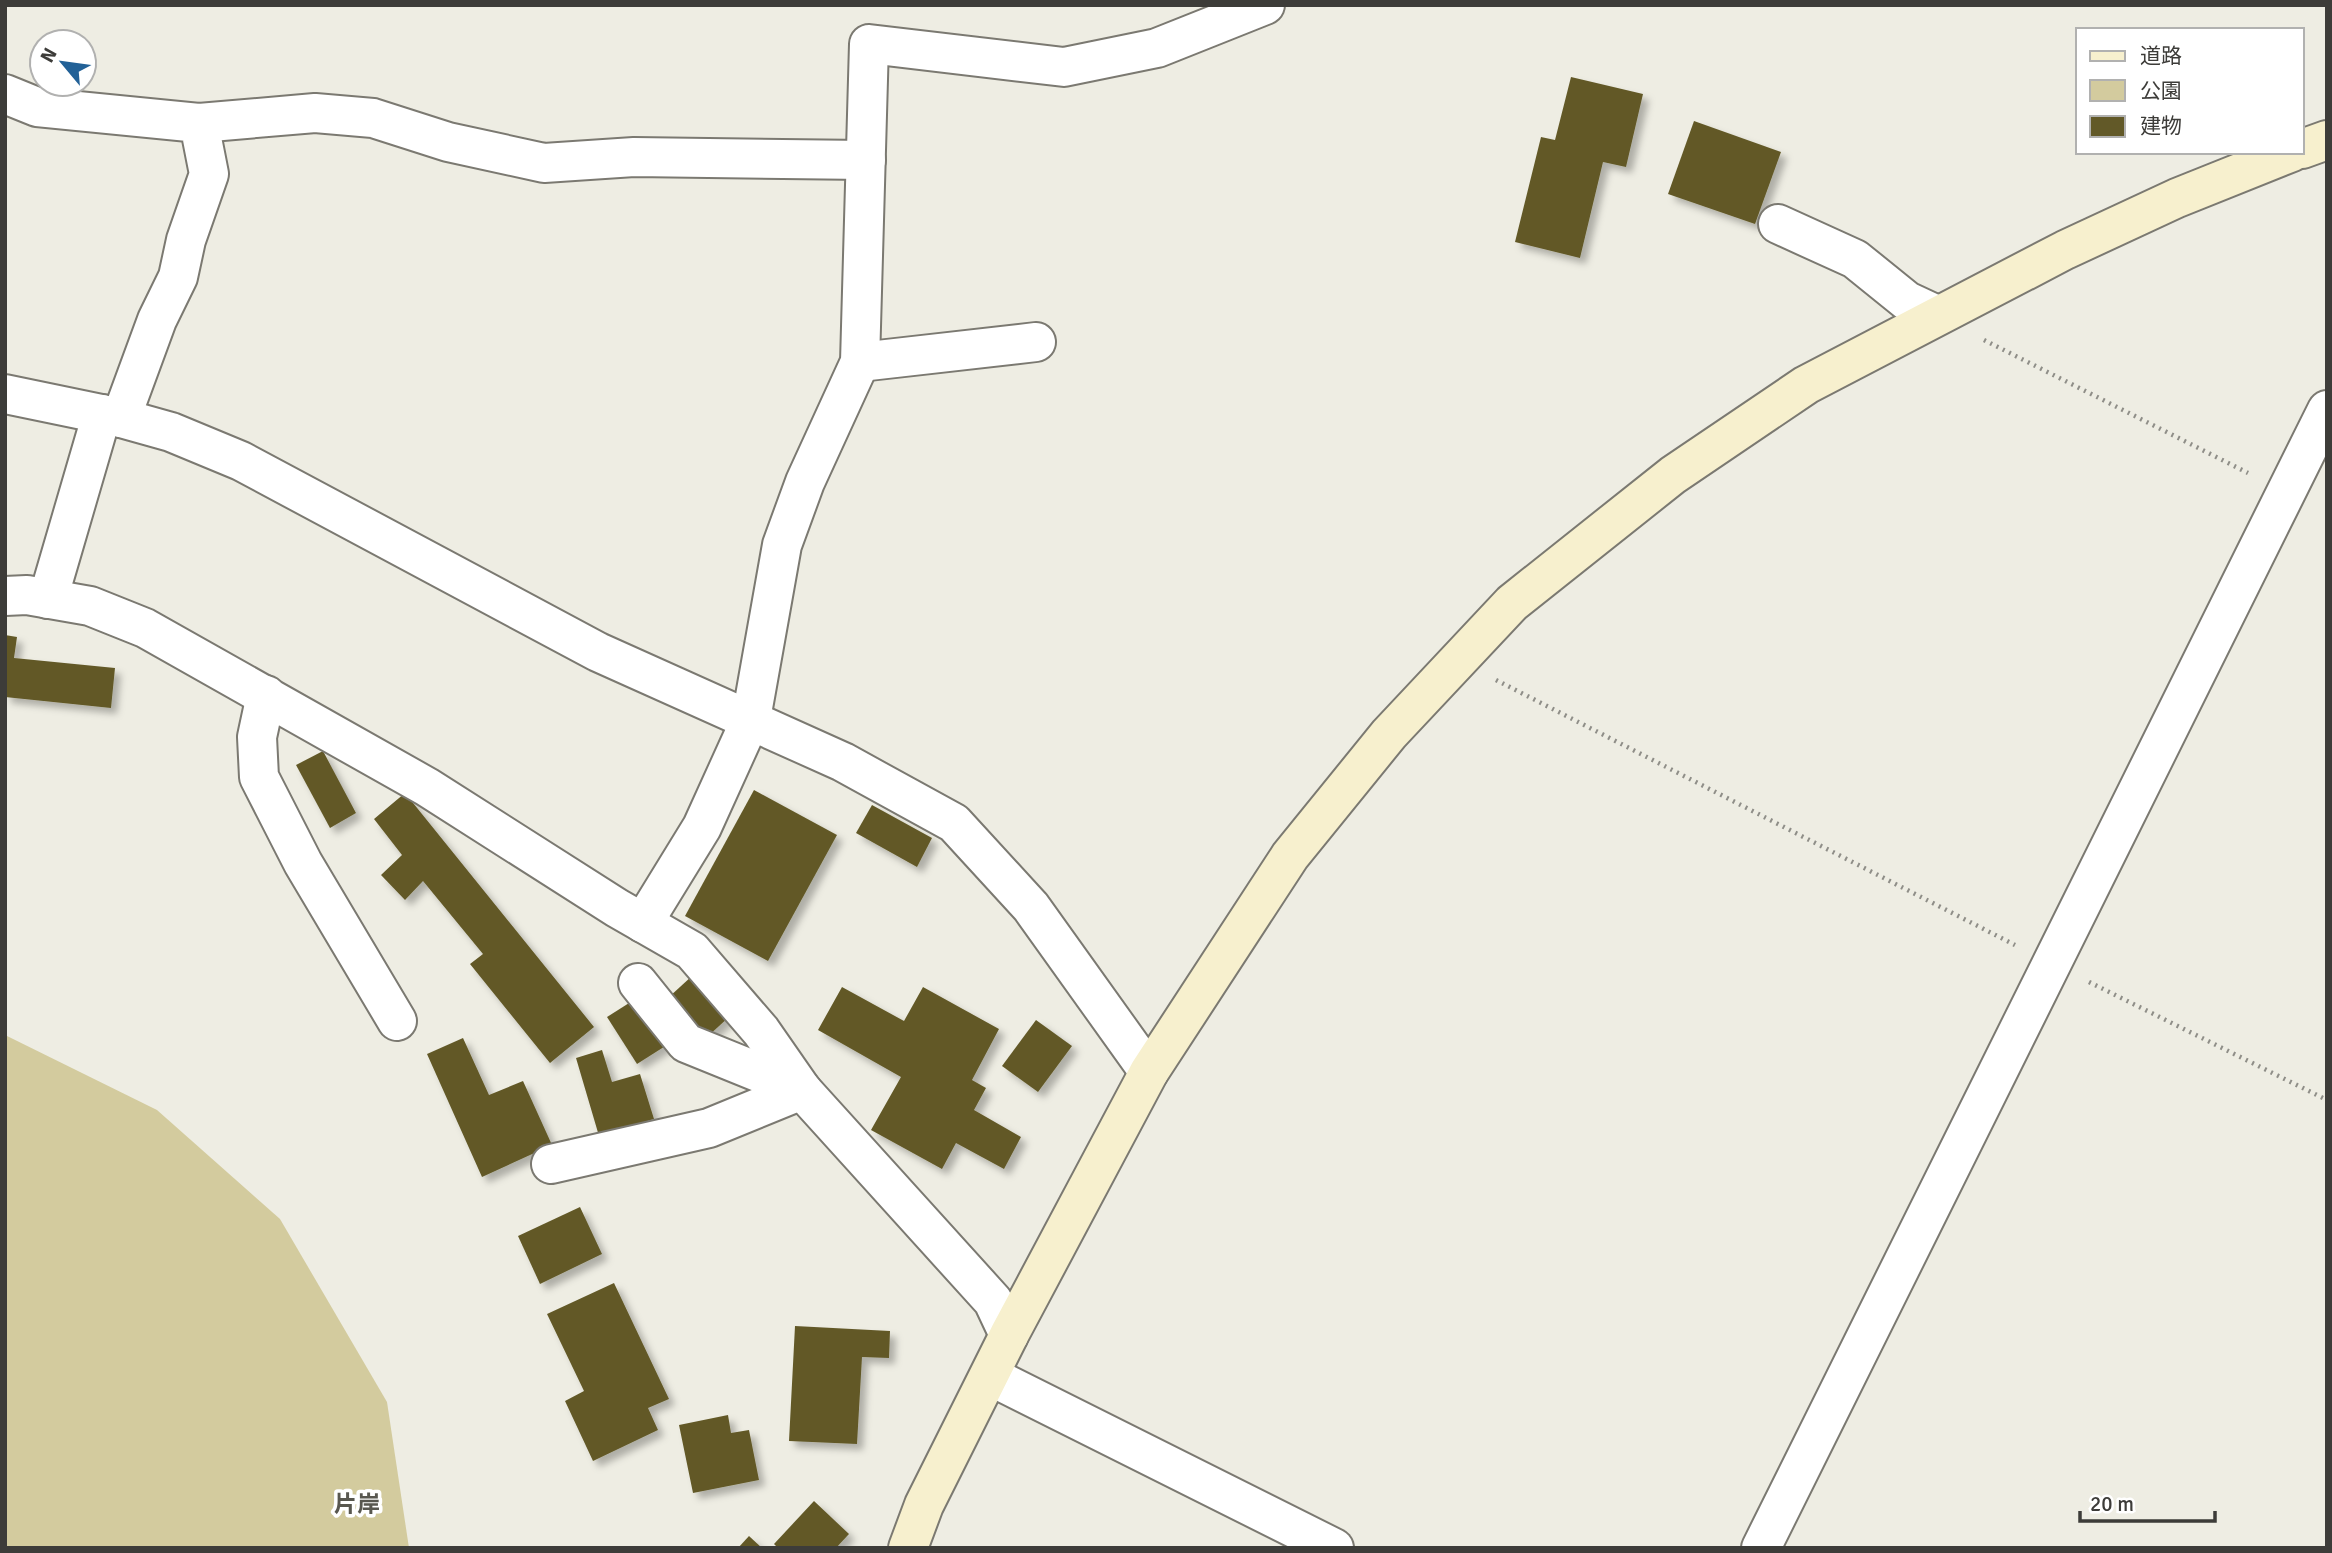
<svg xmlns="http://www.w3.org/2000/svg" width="2332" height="1553" viewBox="0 0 2332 1553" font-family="Signika,'Noto Sans JP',sans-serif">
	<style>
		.green { fill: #d3cb9e }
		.building { fill: #625928; filter: url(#shadow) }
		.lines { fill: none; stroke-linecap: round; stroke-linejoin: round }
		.street-casing { stroke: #7b7971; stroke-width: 42 }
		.secondary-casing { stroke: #7b7971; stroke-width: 42 }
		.path { stroke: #8f8e88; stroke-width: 4.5; stroke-dasharray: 2 5; stroke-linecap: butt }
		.street { stroke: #fff; stroke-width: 38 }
		.secondary { stroke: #f7f0ce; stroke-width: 38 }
		.labels { text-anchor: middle; stroke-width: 7; stroke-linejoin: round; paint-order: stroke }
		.quarter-label { font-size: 23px; font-weight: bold; fill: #58574f; stroke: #fff }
	</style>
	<defs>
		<filter id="shadow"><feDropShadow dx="6" dy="6" stdDeviation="3.5" flood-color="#0004"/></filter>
	</defs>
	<rect width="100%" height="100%" fill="#eeede3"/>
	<polygon class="green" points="5,1035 157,1110 280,1219 387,1402 409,1548 5,1548"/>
	<g class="building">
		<polygon points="1571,77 1643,94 1626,167 1603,162 1580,258 1515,242 1541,137 1555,140"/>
		<polygon points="1694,121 1781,152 1755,224 1668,194"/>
		<polygon points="5,635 17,637 14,658 115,668 111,708 5,697"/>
		<polygon points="323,751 356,813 330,828 296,765"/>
		<polygon points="754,790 837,835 768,961 685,916"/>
		<polygon points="405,793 594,1027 550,1063 470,964 483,954 423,881 405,900 381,875 402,855 374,819"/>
		<polygon points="872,805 932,838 917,867 856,833"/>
		<polygon points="692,976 729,1017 707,1037 669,997"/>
		<polygon points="842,987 904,1021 923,987 999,1029 972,1080 986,1088 974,1110 1021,1137 1004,1169 956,1143 942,1169 871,1130 901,1077 818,1030"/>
		<polygon points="637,998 667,1045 637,1064 607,1017"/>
		<polygon points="1036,1020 1072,1046 1038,1092 1002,1066"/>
		<polygon points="463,1038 489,1095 523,1081 552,1145 482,1177 427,1054"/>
		<polygon points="602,1050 612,1082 640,1074 654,1119 599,1136 576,1058"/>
		<polygon points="580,1207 602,1254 540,1284 518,1236"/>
		<polygon points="614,1283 669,1399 648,1408 658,1430 593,1461 565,1401 584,1391 547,1314"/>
		<polygon points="795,1326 890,1331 889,1358 862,1357 857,1444 789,1441"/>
		<polygon points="728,1415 731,1433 749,1430 759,1480 693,1493 679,1425"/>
		<polygon points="814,1501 849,1534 836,1548 778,1548 774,1544"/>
		<polygon points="749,1536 762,1548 738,1548"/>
	</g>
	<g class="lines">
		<defs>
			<g id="street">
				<polyline points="5,94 37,107 199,123 209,174 186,240 178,277 157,320 121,418"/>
				<polyline points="199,123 315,113 373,118 448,142 544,163 634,157 866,160"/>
				<polyline points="1778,224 1855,259 1907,301 1937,315"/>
				<polyline points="860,362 1036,342"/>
				<polyline points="5,394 121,418 171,432 241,461 598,652 843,762 954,823 1031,907 1149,1072"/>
				<polyline points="5,596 27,595 90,606 145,628 427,787 617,908 692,951 761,1031 802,1090 993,1301 1009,1335"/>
				<polyline points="48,599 102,414"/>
				<polyline points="266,695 257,737 259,777 303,863 397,1021"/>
				<polyline points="643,923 702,827 751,719 782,545 805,482 860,362 869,44 1064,67 1157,48 1265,5"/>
				<polyline points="638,983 686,1043 802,1090"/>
				<polyline points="551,1164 709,1128 802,1090"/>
				<polyline points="990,1376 1334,1548"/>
				<polyline points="1761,1548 2327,410"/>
			</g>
			<g id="secondary">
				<polyline points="2302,149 2327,140"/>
				<polyline points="908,1548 924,1505 1009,1335 1149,1072 1290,856 1389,734 1512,603 1673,475 1806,385 2065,250 2177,198 2292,152"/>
			</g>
		</defs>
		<use href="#street" class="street-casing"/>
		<use href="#secondary" class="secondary-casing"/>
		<g class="path">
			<polyline points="1984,340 2248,473"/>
			<polyline points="1496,680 2015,945"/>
			<polyline points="2089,982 2327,1100"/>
		</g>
		<use href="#street" class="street"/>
		<use href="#secondary" class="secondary"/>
	</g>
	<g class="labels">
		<g class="quarter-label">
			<text x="357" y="1512">片岸</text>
		</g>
	</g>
	<rect width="2332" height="1553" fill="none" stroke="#3d3c39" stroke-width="14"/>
	<rect x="2076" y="28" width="228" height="126" fill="#ffffff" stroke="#b1b1b0" stroke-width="2"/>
	<rect x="2090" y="51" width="35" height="10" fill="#f7f0ce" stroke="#b1b1b0" stroke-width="2"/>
	<text x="2140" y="63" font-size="21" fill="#3d3c39">道路</text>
	<rect x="2090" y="80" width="35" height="21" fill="#d3cb9e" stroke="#b1b1b0" stroke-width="2"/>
	<text x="2140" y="98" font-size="21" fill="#3d3c39">公園</text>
	<rect x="2090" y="116" width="35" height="21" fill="#625928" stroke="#b1b1b0" stroke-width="2"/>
	<text x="2140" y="133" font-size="21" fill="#3d3c39">建物</text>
	<g transform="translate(63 63) rotate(299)"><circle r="33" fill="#ffffff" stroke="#b1b1b0" stroke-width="2"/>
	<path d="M0-5L12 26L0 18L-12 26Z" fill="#226197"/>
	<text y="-10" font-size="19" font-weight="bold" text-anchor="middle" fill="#3d3c39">N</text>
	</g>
	<path d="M2080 1511v10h135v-10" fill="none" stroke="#3d3c39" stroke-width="3.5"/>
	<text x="2090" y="1511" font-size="21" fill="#3d3c39" stroke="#ffffff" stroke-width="5" paint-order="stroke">20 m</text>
</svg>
